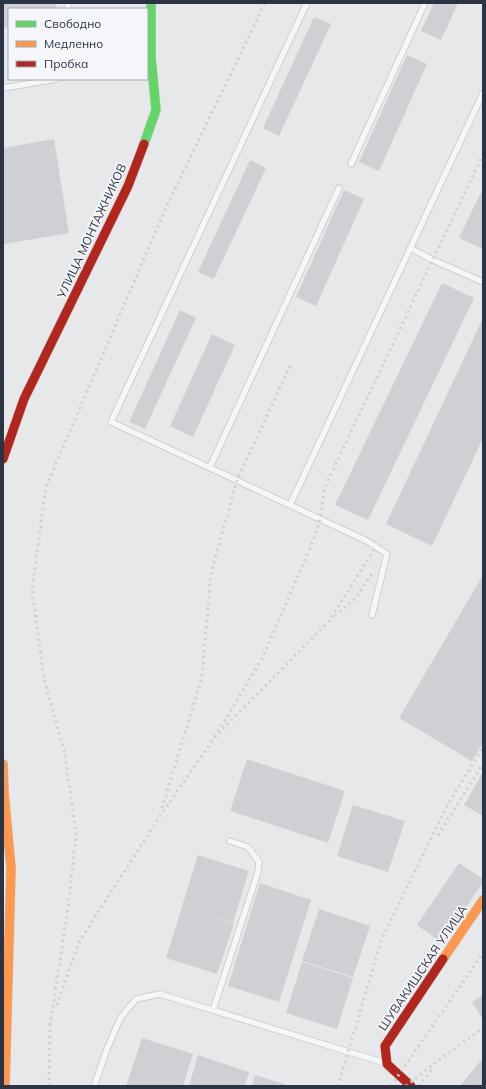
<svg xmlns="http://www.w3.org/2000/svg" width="486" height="1089" viewBox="0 0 486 1089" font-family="Mulish,sans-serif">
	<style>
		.building { fill: #ced0d3 }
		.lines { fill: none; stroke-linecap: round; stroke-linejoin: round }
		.lane-casing { stroke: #c4c6c8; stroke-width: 7 }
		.fast-casing { stroke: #c4c6c8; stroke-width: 10 }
		.slow-casing { stroke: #c4c6c8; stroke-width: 10 }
		.jam-casing { stroke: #c4c6c8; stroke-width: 10 }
		.lane { stroke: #f5f6f7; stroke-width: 5.5 }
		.fast { stroke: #63d668; stroke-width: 9 }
		.slow { stroke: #ff974d; stroke-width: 9 }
		.jam { stroke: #b3261e; stroke-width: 9 }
		.rail { stroke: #cecfd2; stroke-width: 3; stroke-dasharray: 2 4; stroke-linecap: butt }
		.labels { text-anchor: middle; stroke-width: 3.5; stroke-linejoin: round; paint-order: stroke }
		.street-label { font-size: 12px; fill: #2b3445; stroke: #f4f6f9 }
	</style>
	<rect width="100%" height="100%" fill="#e6e8ea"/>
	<g class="building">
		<polygon points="3,3 56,3 57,9 9,9 9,27 3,28"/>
		<polygon points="434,3 458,3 441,40 421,31"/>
		<polygon points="314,17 331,24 279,136 263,128"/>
		<polygon points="407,55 427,64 379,171 359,162"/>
		<polygon points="54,139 69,233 3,244 3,148"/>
		<polygon points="250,160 266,168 214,279 198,272"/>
		<polygon points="483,188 483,249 459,238"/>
		<polygon points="344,190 364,199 316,306 296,297"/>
		<polygon points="442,283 474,298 368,520 335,505"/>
		<polygon points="180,310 196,318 145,429 129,422"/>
		<polygon points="483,318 483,438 432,546 386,524"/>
		<polygon points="212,334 235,345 193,437 170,426"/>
		<polygon points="483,575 483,743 472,761 399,718"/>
		<polygon points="247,759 345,791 328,843 230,811"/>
		<polygon points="483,772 483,816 464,805"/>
		<polygon points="353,805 405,821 388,872 337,856"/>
		<polygon points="198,855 249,871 233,922 204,914 234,923 217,974 166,958"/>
		<polygon points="459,863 483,879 483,882 442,943 417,925"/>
		<polygon points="260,883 311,900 279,1002 228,986"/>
		<polygon points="319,909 370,926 353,977 302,961"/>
		<polygon points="302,962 353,978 337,1029 286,1013"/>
		<polygon points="483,995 483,1017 482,1018 472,1002"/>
		<polygon points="142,1038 193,1054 183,1086 126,1086"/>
		<polygon points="198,1055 249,1072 245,1086 189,1086"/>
		<polygon points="483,1058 483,1086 460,1086"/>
		<polygon points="255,1075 290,1086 252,1086"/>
	</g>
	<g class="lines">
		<defs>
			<g id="lane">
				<polyline points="68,3 69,9"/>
				<polyline points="307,3 111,422 320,519 367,541 387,554 372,615"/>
				<polyline points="3,88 57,79"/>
				<polyline points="351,164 425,3"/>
				<polyline points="410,248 433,260 483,282"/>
				<polyline points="210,467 339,188"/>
				<polyline points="290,505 483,93"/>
				<polyline points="213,1010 258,872 259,862 248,847 230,841"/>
				<polyline points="94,1086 107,1049 121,1017 136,999 160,994 385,1063"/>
			</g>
			<polyline id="fast" points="144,144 156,110 151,57 151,3"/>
			<g id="slow">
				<polyline points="3,764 4,793 11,868 5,1086"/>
				<polyline points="443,959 483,900"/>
			</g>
			<g id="jam">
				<polyline points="3,459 24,399 128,186 144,144"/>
				<polyline points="411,1086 387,1064 385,1046 443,959"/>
			</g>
		</defs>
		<use href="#lane" class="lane-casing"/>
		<use href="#fast" class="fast-casing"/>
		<use href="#slow" class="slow-casing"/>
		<use href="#jam" class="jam-casing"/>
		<use href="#lane" class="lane"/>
		<use href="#fast" class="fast"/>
		<use href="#slow" class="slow"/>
		<use href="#jam" class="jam"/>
		<g class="rail">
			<polyline points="335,616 355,599 372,574"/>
			<polyline points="215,737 263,657 313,541 320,519 325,487 483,154"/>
			<polyline points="162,808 202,677 211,573 237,480 292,362"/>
			<polyline points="438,835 483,764"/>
			<polyline points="57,1005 79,942 160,816 215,737 329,621 374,550"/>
			<polyline points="50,1025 68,908 76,834 65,754 44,679 32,589 46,487 164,212 265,3"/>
			<polyline points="49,1086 50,1025 52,1020"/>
			<polyline points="338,1086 381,941 447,806 483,747"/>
			<polyline points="391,1086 483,953"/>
			<polyline points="406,1086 440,1059 483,1028"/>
			<polyline points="419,1086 433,1068"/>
		</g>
	</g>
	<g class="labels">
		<g class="street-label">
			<text transform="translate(92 231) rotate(-65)" y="4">УЛИЦА МОНТАЖНИКОВ</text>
			<text transform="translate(423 968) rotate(-56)" y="4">ШУВАКИШСКАЯ УЛИЦА</text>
		</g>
	</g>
	<rect width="486" height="1089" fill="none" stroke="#2b3445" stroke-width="8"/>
	<rect x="8" y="8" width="140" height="72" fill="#f4f6f9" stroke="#a4a8b1"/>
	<rect x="16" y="21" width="20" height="6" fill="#63d668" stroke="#a4a8b1"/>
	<text x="44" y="28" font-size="12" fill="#2b3445">Свободно</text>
	<rect x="16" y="41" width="20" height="6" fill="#ff974d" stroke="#a4a8b1"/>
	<text x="44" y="48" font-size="12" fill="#2b3445">Медленно</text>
	<rect x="16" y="61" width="20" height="6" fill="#b3261e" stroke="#a4a8b1"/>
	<text x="44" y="68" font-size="12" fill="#2b3445">Пробка</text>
</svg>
